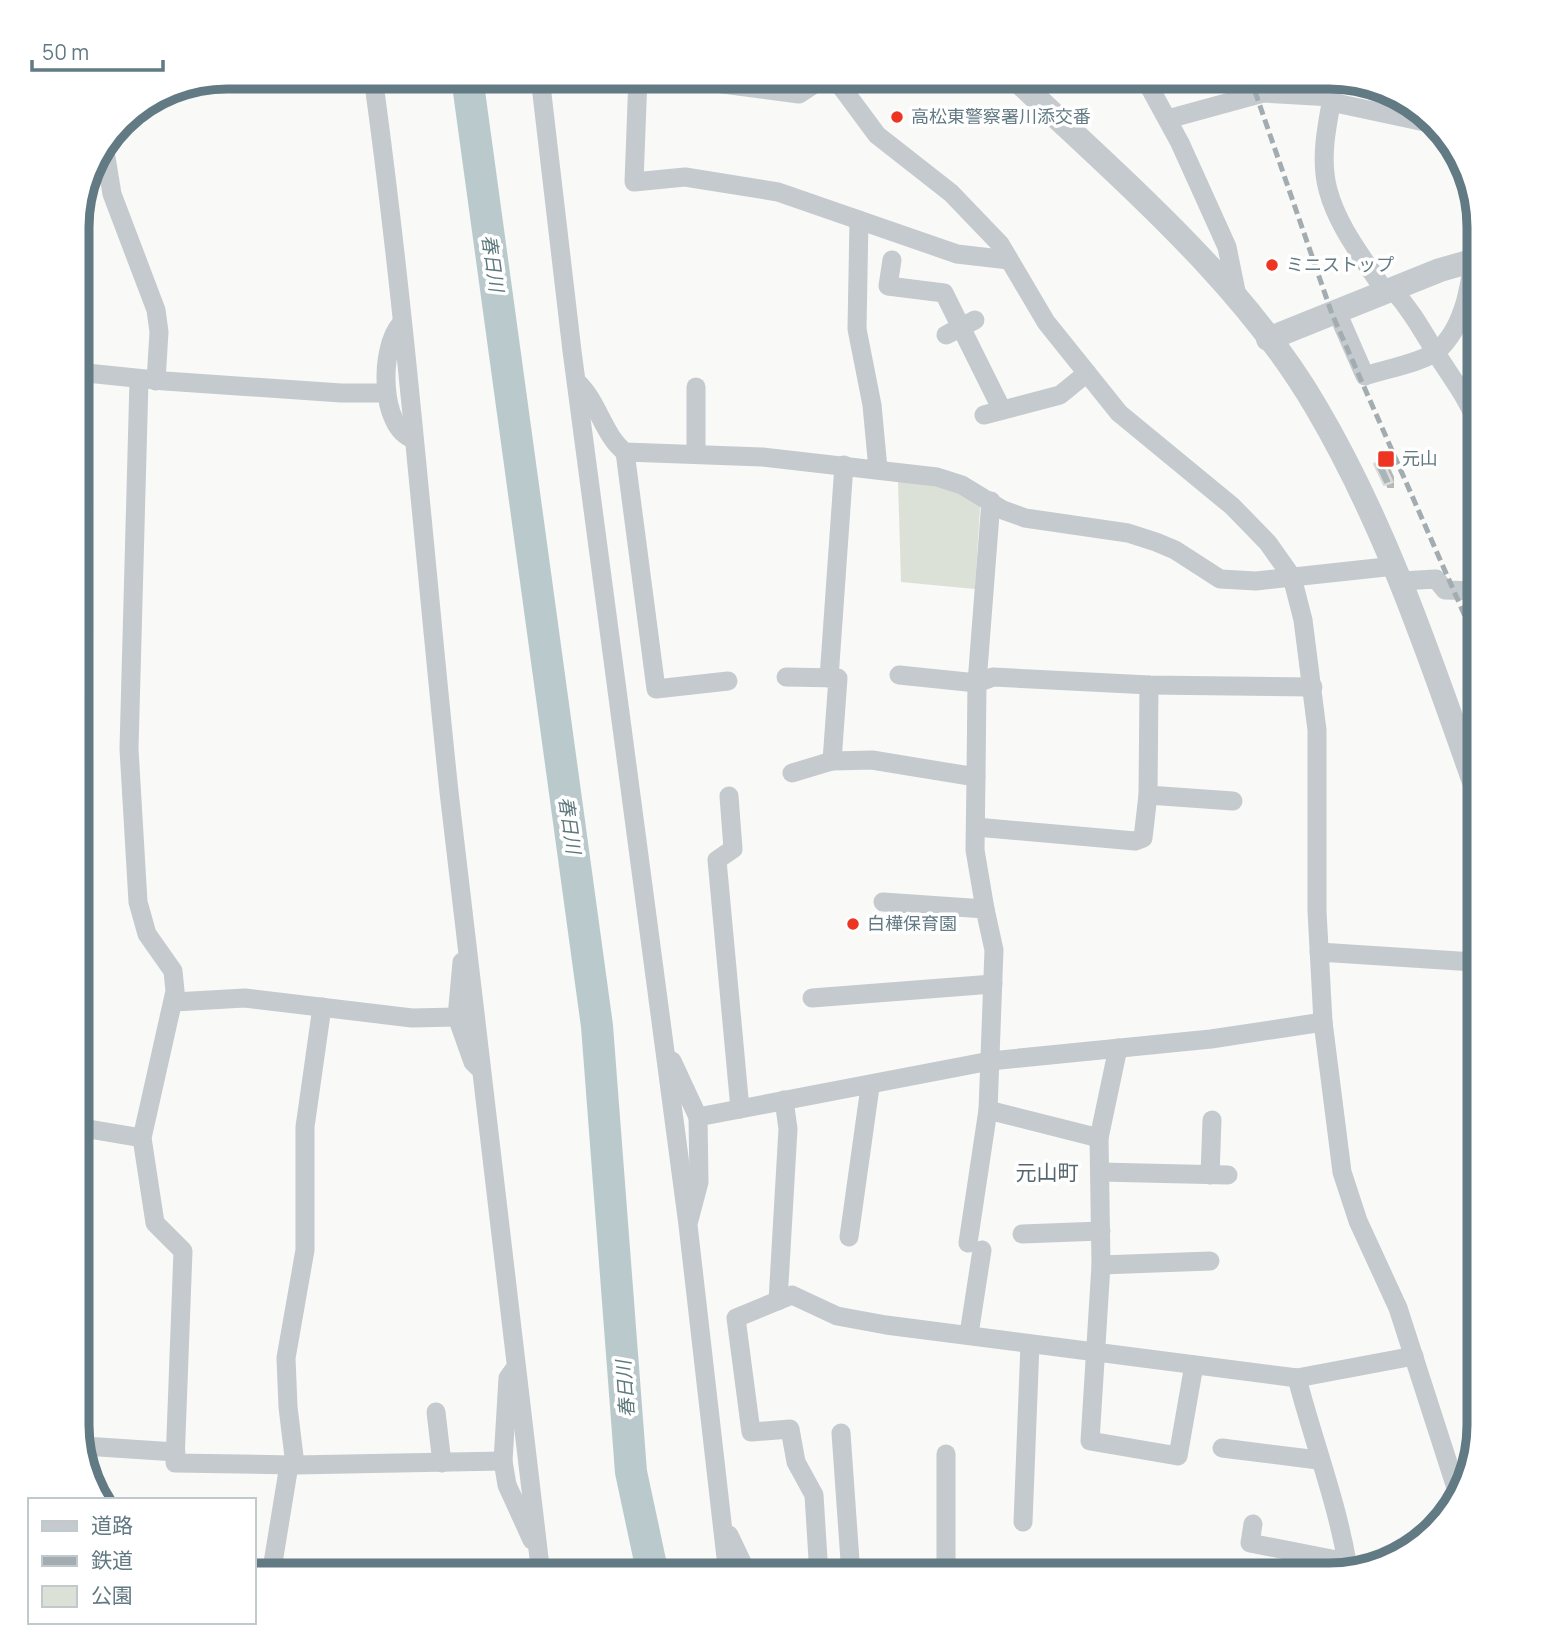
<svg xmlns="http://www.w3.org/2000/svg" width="1556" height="1652" viewBox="0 0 1556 1652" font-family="Manrope,'Noto Sans JP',sans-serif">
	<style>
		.green { fill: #dce1d7 }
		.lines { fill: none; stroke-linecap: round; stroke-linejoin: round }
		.river { stroke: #bacacc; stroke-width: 32 }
		.building { fill: #a8b5b9; stroke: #dbdbd9; stroke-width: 2; filter: url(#shadow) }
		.minor { stroke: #c4cacd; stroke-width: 19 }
		.tertiary { stroke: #c4cacd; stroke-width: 24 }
		.rail { stroke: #a3adb1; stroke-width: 5; stroke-dasharray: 10 5; stroke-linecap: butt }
		.poi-dot { fill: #ee3422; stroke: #fff; stroke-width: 2.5 }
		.labels { text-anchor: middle; stroke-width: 7; stroke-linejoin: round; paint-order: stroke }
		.poi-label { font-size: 18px; fill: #627a83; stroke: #fff; text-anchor: start }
		.water-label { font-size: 19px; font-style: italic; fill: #5e797d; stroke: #fff }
		.quarter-label { font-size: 21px; fill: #55666e; stroke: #fff }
		.rim { fill: none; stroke: #627a83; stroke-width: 9 }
	</style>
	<defs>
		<filter id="shadow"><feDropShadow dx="6" dy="6" stdDeviation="0" flood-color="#0004"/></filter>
	</defs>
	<rect width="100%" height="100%" fill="#f9f9f7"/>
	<polygon class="green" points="898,482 931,482 977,501 980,508 975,589 901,582"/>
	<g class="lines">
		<polyline class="river" points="467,77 597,1026 631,1472 653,1575"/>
	</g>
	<polygon class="building" points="1382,460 1392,482 1384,485 1374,464"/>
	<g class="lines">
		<g class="minor">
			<path d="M373 77C406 315 424 554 449 792 478 1054 511 1314 541 1575"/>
			<polyline points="540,77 572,351 688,1225 728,1575"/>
			<polyline points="638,77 634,182 685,177 778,192 957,254 1009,260"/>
			<polyline points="834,77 877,135 951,193 1000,244 1046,322 1119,413 1232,506 1268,543 1292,577 1303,620 1317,730 1317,911 1323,1022 1342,1172 1358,1221 1398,1308 1459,1497"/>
			<polyline points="1144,77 1180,143 1227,247 1238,301"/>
			<path d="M1336 77C1330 113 1318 154 1328 190 1338 228 1365 260 1386 293"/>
			<polyline points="692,80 799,94 825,77"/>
			<polyline points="1331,102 1434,124"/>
			<polyline points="1168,119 1263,93 1332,97"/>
			<polyline points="104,145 112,194 156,310 159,332 156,381"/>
			<polyline points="859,220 857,329 872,405 878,469"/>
			<polyline points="892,260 888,286 944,293 1002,410"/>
			<path d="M1393 290C1411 310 1422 330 1436 353 1452 379 1470 400 1479 430"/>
			<path d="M1337 312 1365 376C1382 370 1424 362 1437 351 1471 322 1472 264 1478 223"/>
			<path d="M400 325C380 348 379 427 413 439"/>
			<polyline points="946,335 975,320"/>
			<polyline points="77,372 165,381 341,393 386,393"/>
			<polyline points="139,380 129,749 138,902 147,934 173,971 175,991 142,1138 155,1223 183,1251 175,1463 295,1465 503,1461"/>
			<path d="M577 382C598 401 603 435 625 452L762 457 937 477 962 485 1003 510 1025 518 1128 533 1156 542 1175 550 1220 579 1256 581 1395 566"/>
			<polyline points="696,387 696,454"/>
			<polyline points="984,415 1060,395 1087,373"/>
			<polyline points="625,452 656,689 728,681"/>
			<polyline points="1401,581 1436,579 1445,590 1479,591"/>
			<polyline points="899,675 977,683 993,677 1149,685 1313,687"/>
			<polyline points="786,677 838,678 832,761"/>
			<polyline points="829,678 844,465"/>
			<polyline points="792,773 832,761 872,760 976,777 975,850 985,909"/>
			<polyline points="976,777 977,683 991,501"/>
			<polyline points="1148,795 1233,801"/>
			<polyline points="729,796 733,849 717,860 740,1109"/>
			<polyline points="976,827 1135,841 1143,838 1148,795 1149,685"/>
			<polyline points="883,902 985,909 994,950 988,1110 968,1243"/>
			<polyline points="1319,952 1474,962"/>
			<polyline points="462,962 457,1017 473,1062 478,1067"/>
			<polyline points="812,998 993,984"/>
			<polyline points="174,1002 245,998 412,1018 457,1017"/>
			<polyline points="1118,1048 1099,1138 1101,1265 1090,1441 1178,1456 1194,1365"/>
			<polyline points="672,1061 698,1117"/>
			<polyline points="988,1110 1099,1138"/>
			<polyline points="77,1127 142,1138"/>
			<polyline points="1100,1172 1228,1175"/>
			<polyline points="1210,1175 1212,1120"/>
			<polyline points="689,1220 699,1182 698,1117 990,1061 1211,1039 1323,1022"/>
			<polyline points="1022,1234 1101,1231"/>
			<polyline points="849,1237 870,1087"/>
			<polyline points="1101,1265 1210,1261"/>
			<polyline points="778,1301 788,1129 784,1100"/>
			<polyline points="969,1334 982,1250"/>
			<polyline points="513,1371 508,1378 503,1461 507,1485 532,1540"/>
			<polyline points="436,1412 442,1463"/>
			<polyline points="841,1433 851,1575"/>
			<polyline points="84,1446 176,1452"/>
			<polyline points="1222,1448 1318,1460"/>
			<polyline points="295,1465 288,1407 286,1358 305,1250 305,1127 322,1007"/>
			<polyline points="1023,1522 1030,1344"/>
			<path d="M1253 1524 1250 1543 1347 1562C1336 1499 1313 1440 1297 1378"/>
			<polyline points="729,1535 748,1575"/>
			<polyline points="946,1573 988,1574"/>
			<polyline points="271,1575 289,1465"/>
			<polyline points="819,1575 814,1495 796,1462 790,1429 751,1432 736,1318 792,1295 837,1316 886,1325 1297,1378 1414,1356"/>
			<polyline points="946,1575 946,1454"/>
		</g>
		<g class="tertiary">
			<path d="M1014 77C1120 179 1241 279 1316 407 1388 529 1432 664 1479 796"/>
			<polyline points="1268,339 1440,270 1479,259"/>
		</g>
		<polyline class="rail" points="1250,77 1332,314 1479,648"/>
	</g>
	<g class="poi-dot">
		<circle cx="897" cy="117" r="7"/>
		<circle cx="1272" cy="265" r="7"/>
		<rect x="1377" y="450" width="18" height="18" rx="3.5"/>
		<circle cx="853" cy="924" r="7"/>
	</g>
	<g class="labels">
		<g class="poi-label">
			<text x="911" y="123">高松東警察署川添交番</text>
			<text x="1286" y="271">ミニストップ</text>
			<text x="1402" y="465">元山</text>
			<text x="867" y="930">白樺保育園</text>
		</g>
		<g class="water-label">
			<text transform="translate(493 263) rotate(82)" y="7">春日川</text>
			<text transform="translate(570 825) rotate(82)" y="7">春日川</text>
			<text transform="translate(625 1389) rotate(-94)" y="7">春日川</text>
		</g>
		<g class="quarter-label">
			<text x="1047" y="1180">元山町</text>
		</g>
	</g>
	<path d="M0 0H1556V1652H0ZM227 89H1329A138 138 0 0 1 1467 227V1425A138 138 0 0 1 1329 1563H227A138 138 0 0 1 89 1425V227A138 138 0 0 1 227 89Z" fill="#fff" fill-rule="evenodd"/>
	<path class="rim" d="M227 89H1329A138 138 0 0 1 1467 227V1425A138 138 0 0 1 1329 1563H227A138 138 0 0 1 89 1425V227A138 138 0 0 1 227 89Z"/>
	<rect x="28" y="1498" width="228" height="126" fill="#ffffff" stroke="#c0cacd" stroke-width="2"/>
	<rect x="42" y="1521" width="35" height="10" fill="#c4cacd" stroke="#c0cacd" stroke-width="2"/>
	<text x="91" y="1533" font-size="21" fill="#627a83">道路</text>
	<rect x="42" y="1556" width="35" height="10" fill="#a3adb1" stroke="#c0cacd" stroke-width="2"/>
	<text x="91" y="1568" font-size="21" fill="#627a83">鉄道</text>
	<rect x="42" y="1586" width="35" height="21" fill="#dce1d7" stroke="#c0cacd" stroke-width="2"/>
	<text x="91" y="1603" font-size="21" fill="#627a83">公園</text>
	<path d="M32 60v10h131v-10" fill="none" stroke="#627a83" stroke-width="3.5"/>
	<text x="42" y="60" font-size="21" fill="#627a83" stroke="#ffffff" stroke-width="5" paint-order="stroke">50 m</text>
</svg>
